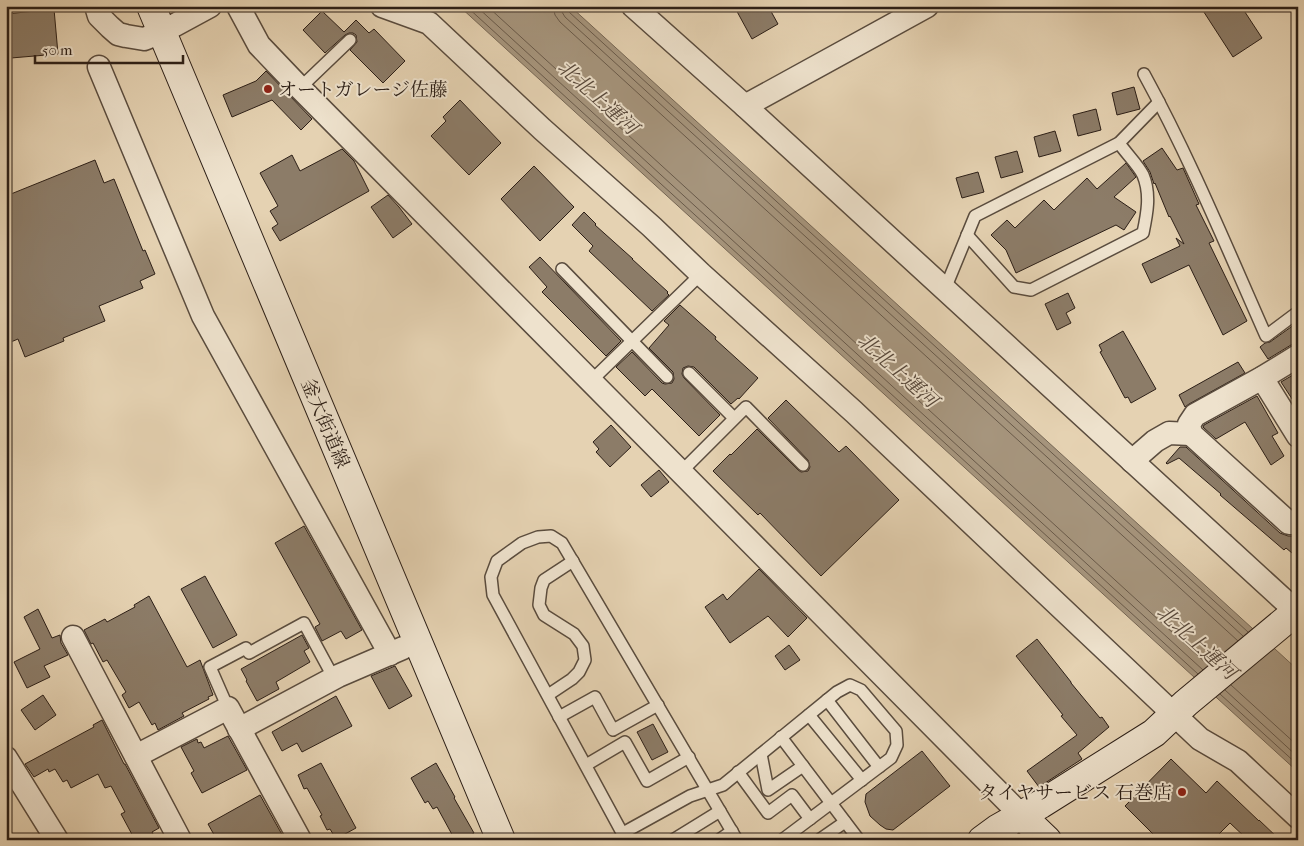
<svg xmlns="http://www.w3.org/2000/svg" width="1304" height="846" viewBox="0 0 1304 846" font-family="'IM FELL French Canon','Noto Serif JP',serif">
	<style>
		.water { fill: #a6957d; stroke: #756654 }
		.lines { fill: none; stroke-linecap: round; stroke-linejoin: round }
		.shore { stroke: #695a4a; stroke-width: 1 }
		.building { fill: #8c7c68; stroke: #2c1f17 }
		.lane-casing { stroke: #5a4c3e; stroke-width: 14 }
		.street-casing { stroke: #5a4c3e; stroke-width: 25 }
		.secondary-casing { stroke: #2c1f17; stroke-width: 30 }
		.lane { stroke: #eee2cd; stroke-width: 11 }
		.street { stroke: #eee2cd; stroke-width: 22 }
		.secondary { stroke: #eee2cd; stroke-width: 28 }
		.poi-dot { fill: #8f2418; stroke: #eee2cd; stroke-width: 2 }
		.labels { text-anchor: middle; stroke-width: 4; stroke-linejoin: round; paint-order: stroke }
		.poi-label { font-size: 19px; fill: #2c1f17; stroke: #eee2cd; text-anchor: start }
		.street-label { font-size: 19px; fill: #2c1f17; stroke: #eee2cd }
		.water-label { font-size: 20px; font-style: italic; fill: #57483b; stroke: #eee2cd }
	</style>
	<rect width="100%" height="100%" fill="#e5d2b2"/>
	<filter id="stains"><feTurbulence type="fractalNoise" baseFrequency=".004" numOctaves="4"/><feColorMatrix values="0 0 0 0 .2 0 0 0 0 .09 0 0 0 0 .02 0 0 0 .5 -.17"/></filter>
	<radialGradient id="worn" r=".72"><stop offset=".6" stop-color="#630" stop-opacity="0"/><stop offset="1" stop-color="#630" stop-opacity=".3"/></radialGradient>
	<polygon class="water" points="459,6 570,6 1298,670 1298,772"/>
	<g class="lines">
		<g class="shore">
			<polyline points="466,6 1198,674"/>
			<polyline points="476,6 1203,670"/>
			<polyline points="487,6 1208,665"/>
			<polyline points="553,6 555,15 560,22 1238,641"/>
			<polyline points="561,6 562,12 565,17 1243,636"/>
			<polyline points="567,6 569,12 1248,632"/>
			<polyline points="1231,685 1298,746"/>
			<polyline points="1225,690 1298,757"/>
			<polyline points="1220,694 1298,765"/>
		</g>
	</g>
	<g class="building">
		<polygon points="734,6 768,6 778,24 752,39"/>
		<polygon points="1200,6 1241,6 1262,38 1233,57"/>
		<polygon points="54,9 58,54 11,58 6,14"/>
		<polygon points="322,11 344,32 356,20 369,33 374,29 405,61 383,83 350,50 357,42 356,35 353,33 349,33 345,35 325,53 303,30"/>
		<polygon points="266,71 312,119 301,130 272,100 232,117 223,95 256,81"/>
		<polygon points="1134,87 1140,109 1117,115 1112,93"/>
		<polygon points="460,100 501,143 469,175 431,136 446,121 443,117"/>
		<polygon points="1096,109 1101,130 1078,136 1073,115"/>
		<polygon points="1055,131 1061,151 1039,157 1034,137"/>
		<polygon points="1162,148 1177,170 1183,168 1199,204 1196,205 1214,241 1209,243 1247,321 1223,335 1189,265 1151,283 1142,264 1180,246 1176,238 1184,244 1170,216 1169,217 1155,183 1154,184 1150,172 1143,161"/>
		<polygon points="342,149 354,161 369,191 280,241 272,228 278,224 270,211 278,206 260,173 292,155 300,171"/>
		<polygon points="1017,151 1023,172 1001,178 995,157"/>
		<polygon points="95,160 104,183 114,179 143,251 145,250 155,274 140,281 143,288 99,306 105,321 63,338 64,341 25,357 18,339 6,344 6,196"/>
		<polygon points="1126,163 1136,177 1114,197 1136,212 1124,230 1116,225 1016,273 1006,250 991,235 1007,220 1015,228 1044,200 1054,210 1087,178 1097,189"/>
		<polygon points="534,166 574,207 540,241 501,199"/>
		<polygon points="978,172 984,192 962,198 956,178"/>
		<polygon points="388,195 399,207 412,224 393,238 371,207"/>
		<polygon points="584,212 596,224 595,225 633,259 632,259 668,292 667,293 669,295 652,311 589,251 593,246 572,225"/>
		<polygon points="540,257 621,341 606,356 542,292 547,287 529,267"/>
		<polygon points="1068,293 1075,308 1066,313 1071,323 1057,330 1045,304"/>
		<polygon points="680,305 716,337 715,339 758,378 739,399 738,398 731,404 694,367 688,366 683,368 682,374 684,378 720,415 699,436 652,389 645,396 616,367 632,352 662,383 665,384 672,383 674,379 673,372 649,348 669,325 664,321"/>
		<polygon points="1298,322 1298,343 1291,345 1268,359 1260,347 1265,343 1270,342"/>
		<polygon points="1123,331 1156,389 1131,403 1128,397 1125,398 1110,370 1100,352 1102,351 1099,345"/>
		<polygon points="1238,362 1245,373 1189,404 1185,407 1179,395"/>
		<polygon points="1298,372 1298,408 1281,382"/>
		<polygon points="1257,396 1278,433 1272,436 1284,456 1271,465 1245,422 1216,439 1203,427 1204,425"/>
		<polygon points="786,400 839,452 846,446 899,500 821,576 760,513 758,515 713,471 730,454 731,455 757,429 798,470 801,472 808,471 810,467 808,460 768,418"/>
		<polygon points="611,425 631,447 610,467 596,452 599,449 593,442"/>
		<polygon points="1180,447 1186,447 1280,533 1288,536 1298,536 1298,558 1286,548 1284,550 1220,495 1221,494 1179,458 1167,464 1166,463"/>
		<polygon points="659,470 669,482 651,497 641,485"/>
		<polygon points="304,526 362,630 346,639 341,631 322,641 315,627 320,624 275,543"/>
		<polygon points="759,569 807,618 788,637 768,616 730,643 705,607 723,594 727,600"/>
		<polygon points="205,576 237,635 213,648 181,589"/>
		<polygon points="149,596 187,667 200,660 213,695 208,697 209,699 182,713 184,716 158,730 155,723 152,725 139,702 129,708 122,695 126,692 107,660 103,662 93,643 91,644 84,630 105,619 107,622 135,607 134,605"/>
		<polygon points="38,609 52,638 60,635 61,643 68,655 44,666 50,677 27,688 14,662 40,649 24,617"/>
		<polygon points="302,635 309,648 304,651 310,662 276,682 279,689 257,701 246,681 247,680 241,669"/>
		<polygon points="1037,639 1071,682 1071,683 1100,718 1102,717 1109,727 1078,753 1082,759 1039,787 1027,771 1077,735 1061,716 1063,715 1016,656"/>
		<polygon points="789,645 800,660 785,670 775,656"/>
		<polygon points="395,666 412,696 389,709 371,676"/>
		<polygon points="43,695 56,715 35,730 21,710"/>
		<polygon points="336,696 352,726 302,752 297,743 282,751 272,732"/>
		<polygon points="102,720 124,764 125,764 159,828 152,832 156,840 135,840 121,814 125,812 111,786 105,788 98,774 71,788 67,780 63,782 55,769 49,772 48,769 34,777 25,764 94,727 93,725"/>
		<polygon points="653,724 668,752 652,760 637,732"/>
		<polygon points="228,736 247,770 202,793 191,773 194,771 181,747 197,739 198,743 201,742 204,748"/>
		<polygon points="922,751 950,786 893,830 886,829 880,825 870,816 865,802 866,794"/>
		<polygon points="1171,759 1206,793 1217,781 1259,821 1259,820 1280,840 1248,840 1230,823 1213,840 1159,840 1125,806"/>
		<polygon points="321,763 356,828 336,839 330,829 327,830 320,816 322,815 307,788 304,789 298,775"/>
		<polygon points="436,763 455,797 454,798 474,833 463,840 455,840 437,807 433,809 428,801 425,803 411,778"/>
		<polygon points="260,795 285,840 217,840 208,824"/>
	</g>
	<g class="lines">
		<defs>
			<g id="lane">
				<path d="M1144 74C1190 158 1227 248 1266 336L1298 312"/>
				<polyline points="300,88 350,40"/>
				<path d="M967 235 1014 287 1031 290 1143 233C1147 214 1151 194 1143 175 1139 166 1125 152 1119 143"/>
				<polyline points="562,269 667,377"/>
				<polyline points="945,289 975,216 1119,143 1159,102"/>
				<polyline points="689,373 734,418"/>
				<polyline points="591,381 701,274"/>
				<polyline points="681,472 746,407 803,465"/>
				<polyline points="548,695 572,679 579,672 585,660 583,646 574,634 544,615 539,605 541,588 544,580 573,561"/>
				<polyline points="827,700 879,767"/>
				<polyline points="228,708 210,667 246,648 249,653 304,623 331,673 338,676"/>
				<polyline points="809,715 862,780"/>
				<polyline points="559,717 595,697 613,730 658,705"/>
				<polyline points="781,737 859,840"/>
				<polyline points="761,754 768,790 803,766"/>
				<polyline points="586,765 625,742 647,781 689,757"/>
				<polyline points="738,772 768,813 792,795 810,819"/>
				<polyline points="623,833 690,796 723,785 837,692 850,685 861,690 896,731 897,745 891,758 782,840"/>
				<polyline points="626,840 493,595 491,577 497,561 522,543 538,537 551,536 562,543 737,840"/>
				<polyline points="673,840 720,811"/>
				<polyline points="719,840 732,831"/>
				<polyline points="819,840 845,822"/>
			</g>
			<g id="street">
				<polyline points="96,6 99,16 110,27 118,34 126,36 144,39 162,32 210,6"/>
				<polyline points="238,6 259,45 300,88 1021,815"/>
				<polyline points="382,6 429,23 542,129 652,227 701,274 854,412 1200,739 1238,761 1298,817"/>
				<polyline points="633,6 745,106 1298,613"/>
				<polyline points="99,67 203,316 390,654"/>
				<polyline points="745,106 927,6"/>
				<polyline points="1298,356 1262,378 1195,415 1189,424 1191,434 1289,523 1298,523"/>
				<polyline points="1262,378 1298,436"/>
				<polyline points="1132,461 1155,441 1169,433 1191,434"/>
				<polyline points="73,637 180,840"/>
				<polyline points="239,729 338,676 403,648"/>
				<polyline points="136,756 228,708 300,840"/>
				<polyline points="6,758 57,840"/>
			</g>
			<g id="secondary">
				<polyline points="151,6 501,840"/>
				<polyline points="1021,815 1047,840"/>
				<polyline points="982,840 997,829 1041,804 1154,733 1186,703 1298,610"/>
			</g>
		</defs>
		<use href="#lane" class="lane-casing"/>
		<use href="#street" class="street-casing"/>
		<use href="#secondary" class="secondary-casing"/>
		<use href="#lane" class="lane"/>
		<use href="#street" class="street"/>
		<use href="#secondary" class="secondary"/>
	</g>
	<g class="poi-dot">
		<circle cx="268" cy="89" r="5"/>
		<circle cx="1182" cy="792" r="5"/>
	</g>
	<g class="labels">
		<g class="poi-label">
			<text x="278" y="96">オートガレージ佐藤</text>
			<text x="1172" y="799" text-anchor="end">タイヤサービス 石巻店</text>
		</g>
		<g class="street-label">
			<text transform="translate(326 423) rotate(67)" y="7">釜大街道線</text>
		</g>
		<g class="water-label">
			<text transform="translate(598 97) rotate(42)" y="7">北北上運河</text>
			<text transform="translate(898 370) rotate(42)" y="7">北北上運河</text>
			<text transform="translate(1197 642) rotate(42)" y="7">北北上運河</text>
		</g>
	</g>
	<rect width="1304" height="846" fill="none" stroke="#e5d2b2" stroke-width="25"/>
	<rect x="8" y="8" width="1289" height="831" fill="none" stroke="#2c1f17" stroke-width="2.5"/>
	<rect x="12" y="12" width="1279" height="821" fill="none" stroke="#2c1f17"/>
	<path d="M35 55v8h148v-8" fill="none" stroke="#2c1f17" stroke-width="2.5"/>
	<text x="42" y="55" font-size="15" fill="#2c1f17" stroke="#eee2cd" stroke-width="4" paint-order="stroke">50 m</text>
	<rect width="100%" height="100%" filter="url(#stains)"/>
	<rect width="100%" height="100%" fill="url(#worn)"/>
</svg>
